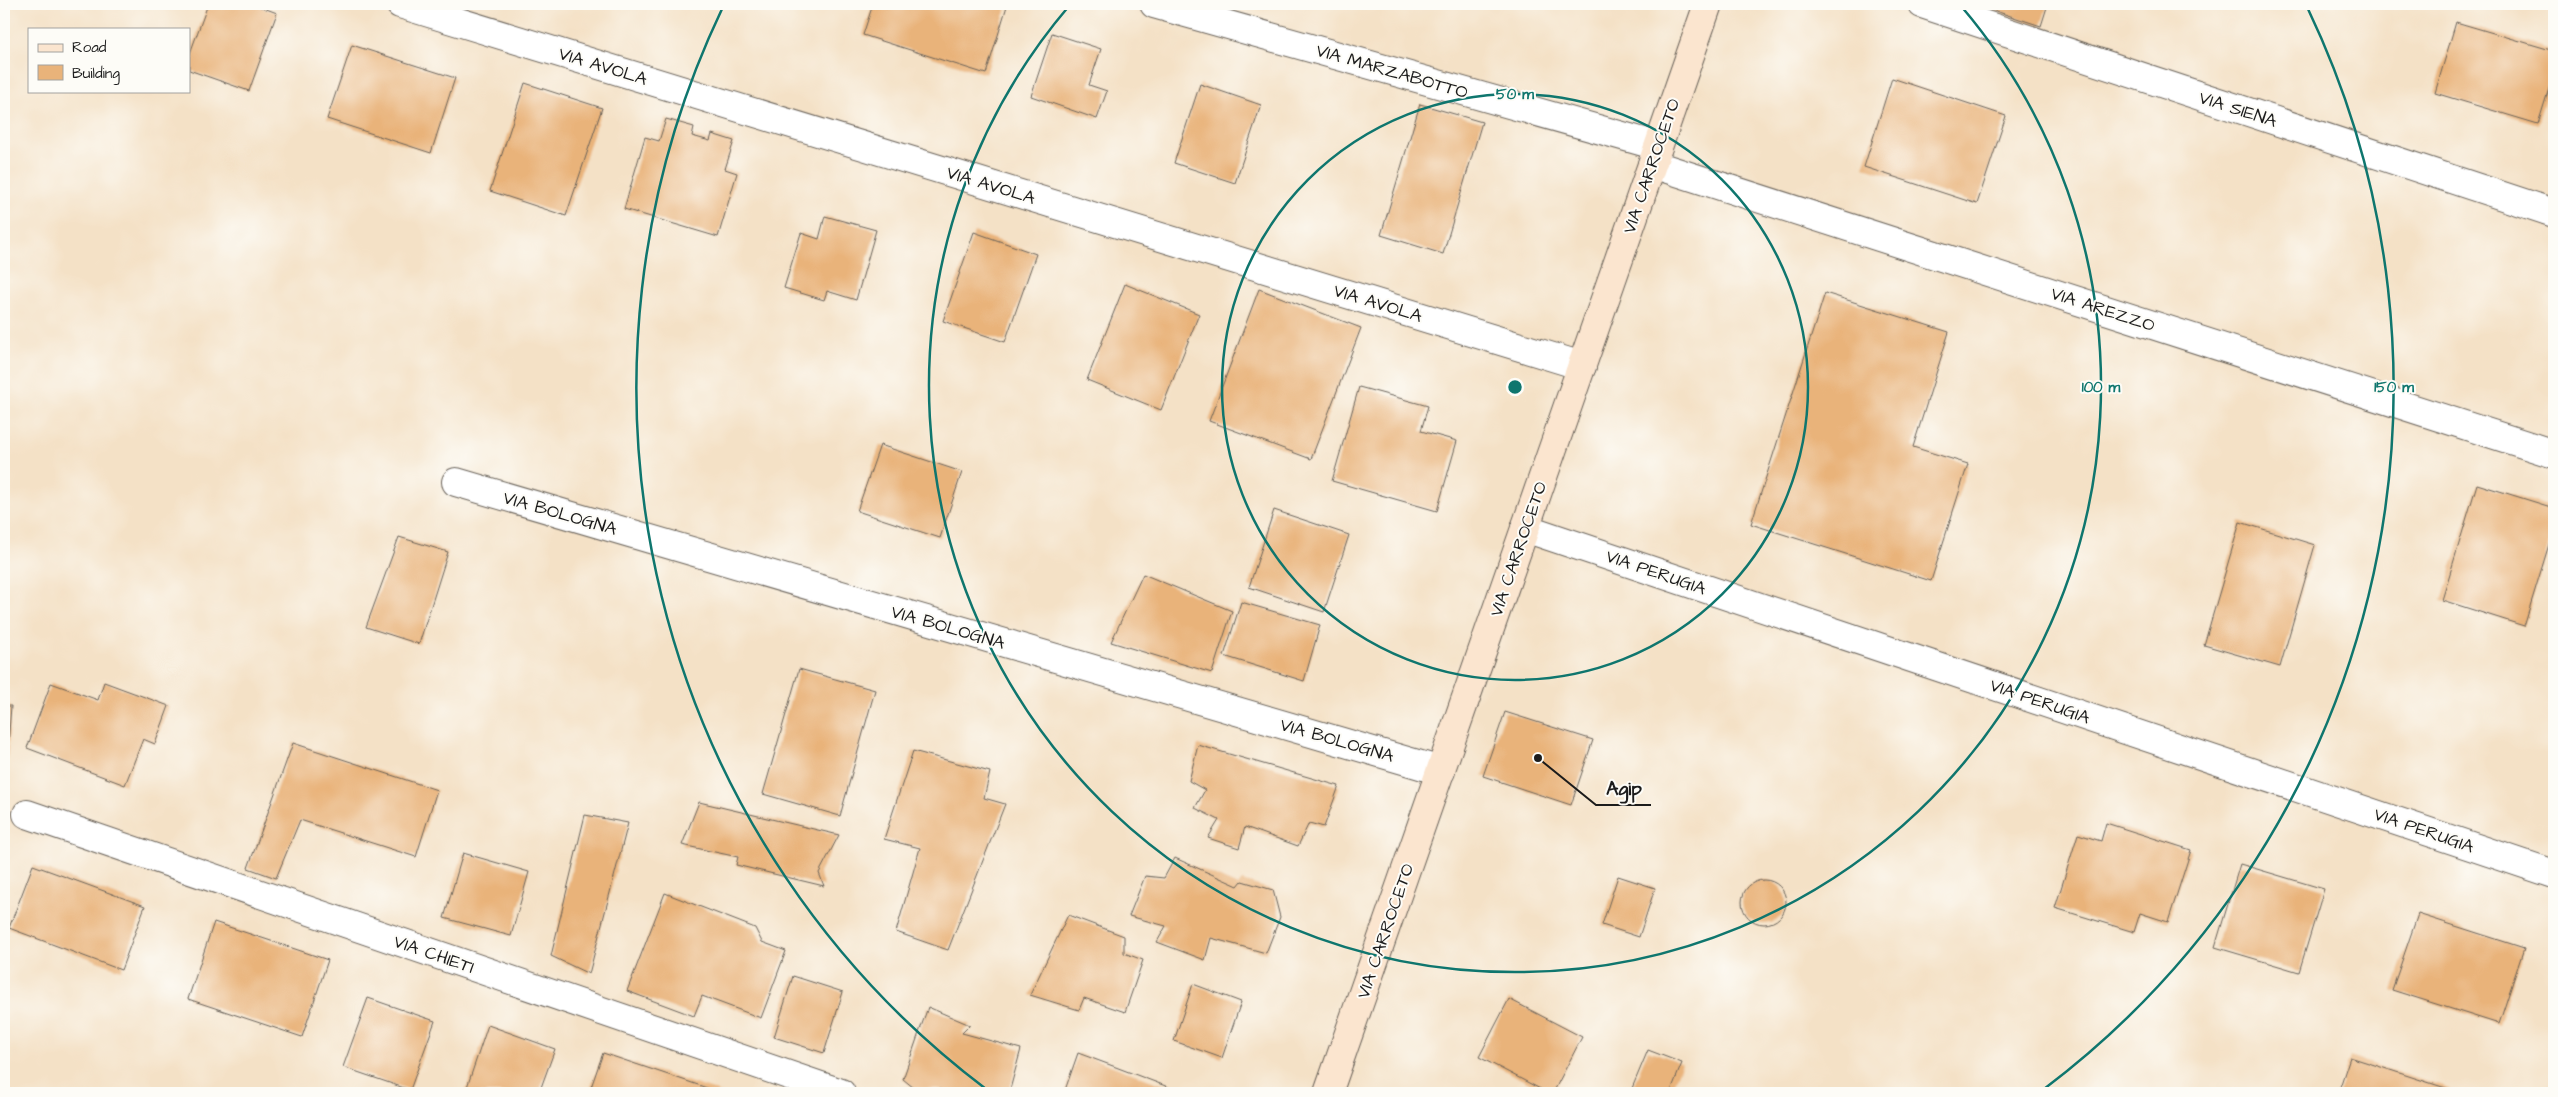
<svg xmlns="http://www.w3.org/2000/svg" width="2558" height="1097" viewBox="0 0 2558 1097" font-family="'Architects Daughter',sans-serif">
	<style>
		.building { fill: #e9b37a }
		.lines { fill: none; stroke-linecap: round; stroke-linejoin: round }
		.street-casing { stroke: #686158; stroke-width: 30 }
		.secondary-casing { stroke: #686158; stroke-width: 30 }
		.street { stroke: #fff; stroke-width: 28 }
		.secondary { stroke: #fbe5cf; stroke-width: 28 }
		.ring { fill: none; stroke: #0f766e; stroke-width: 2.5 }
		.labels { text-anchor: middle; stroke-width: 4; stroke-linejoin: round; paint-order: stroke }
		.street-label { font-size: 18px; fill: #1c1c1c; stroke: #fdfcf7 }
		.centre { fill: #0f766e; stroke: #fdfcf7; stroke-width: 2.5 }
		.ring-label { font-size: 15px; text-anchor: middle; font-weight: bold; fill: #0f766e; stroke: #fdfcf7; stroke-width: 4; stroke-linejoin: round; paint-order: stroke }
		.leader { fill: none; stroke: #1c1c1c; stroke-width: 2 }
		.callout-dot { fill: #1c1c1c; stroke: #fdfcf7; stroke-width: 2 }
		.callout-label { font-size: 19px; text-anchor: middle; font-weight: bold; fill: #1c1c1c; stroke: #fdfcf7; stroke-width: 4; stroke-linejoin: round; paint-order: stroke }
	</style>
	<rect width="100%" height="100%" fill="#fdfcf7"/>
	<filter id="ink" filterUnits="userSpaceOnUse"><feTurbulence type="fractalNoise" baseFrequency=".02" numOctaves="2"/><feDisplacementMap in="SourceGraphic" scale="10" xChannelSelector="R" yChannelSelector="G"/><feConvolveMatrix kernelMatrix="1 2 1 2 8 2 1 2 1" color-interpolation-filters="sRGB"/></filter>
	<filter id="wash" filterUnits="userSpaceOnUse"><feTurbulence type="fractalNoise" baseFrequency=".0096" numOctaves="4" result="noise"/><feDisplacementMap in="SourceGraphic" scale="20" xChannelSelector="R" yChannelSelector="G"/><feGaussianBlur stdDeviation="1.12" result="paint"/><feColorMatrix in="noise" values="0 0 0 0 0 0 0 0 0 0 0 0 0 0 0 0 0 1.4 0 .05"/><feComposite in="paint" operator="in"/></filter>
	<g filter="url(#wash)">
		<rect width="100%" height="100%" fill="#f4e1c6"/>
		<g id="blocks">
			<g class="building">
				<polygon points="208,4 253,4 277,13 249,91 189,70 189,56"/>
				<polygon points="873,4 1000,4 1007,6 986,74 863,35"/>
				<polygon points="1974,4 2048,4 2041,26"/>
				<polygon points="2456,22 2554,51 2554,72 2538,124 2435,93"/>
				<polygon points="1052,33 1101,49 1089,85 1107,91 1097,119 1031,96"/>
				<polygon points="352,45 455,78 431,153 327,119"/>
				<polygon points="1892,78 2006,116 1977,204 1864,167"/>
				<polygon points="525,83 602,108 566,216 490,191"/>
				<polygon points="1200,84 1261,105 1235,183 1174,163"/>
				<polygon points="1420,104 1482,122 1443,254 1381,235"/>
				<polygon points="666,119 694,127 692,136 710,141 712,134 734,141 725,169 737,173 718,237 624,209 645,137 659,141"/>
				<polygon points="825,216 876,230 856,300 827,291 824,300 784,288 801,233 819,239"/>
				<polygon points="974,232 1036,254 1005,342 943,321"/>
				<polygon points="1125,284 1199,314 1161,410 1087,380"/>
				<polygon points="1259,289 1361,328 1311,459 1209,421"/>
				<polygon points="1825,293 1949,332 1913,447 1968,464 1931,581 1751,524"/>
				<polygon points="1359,387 1428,406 1421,431 1457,441 1437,511 1332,481"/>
				<polygon points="880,445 962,472 940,538 857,511"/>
				<polygon points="2477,484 2554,508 2554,528 2524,626 2442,600"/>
				<polygon points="1274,510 1349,535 1324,612 1249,587"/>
				<polygon points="2240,522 2315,545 2280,667 2204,645"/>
				<polygon points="399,537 448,552 419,644 366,627"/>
				<polygon points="1143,574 1232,611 1212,673 1111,642"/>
				<polygon points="1241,602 1320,625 1304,681 1224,656"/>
				<polygon points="799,669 875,690 840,816 763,794"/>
				<polygon points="104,682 169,706 155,744 143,739 125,785 27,748 51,683 98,700"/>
				<polygon points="4,706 11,706 7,759 4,759"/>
				<polygon points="1505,712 1593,740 1571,805 1483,776"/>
				<polygon points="293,743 437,790 416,857 300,820 276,878 248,868"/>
				<polygon points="1198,745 1339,786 1324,827 1309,823 1298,846 1245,827 1239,848 1208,838 1219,820 1195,808 1205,790 1189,781"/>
				<polygon points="913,751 990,772 984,798 1005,804 948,950 896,932 920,848 884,839"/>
				<polygon points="699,802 839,835 819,873 824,886 736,865 738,857 682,845"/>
				<polygon points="585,815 628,823 589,974 551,956"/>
				<polygon points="2106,823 2191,850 2168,922 2140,913 2134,932 2055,908 2078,834 2101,841"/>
				<polygon points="463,853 529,872 511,936 444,918"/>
				<polygon points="1175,858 1238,886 1242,881 1273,890 1280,917 1266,953 1211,938 1205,960 1157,942 1166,926 1129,916 1145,876 1164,878"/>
				<polygon points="2240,864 2324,889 2299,972 2215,947"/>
				<polygon points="33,865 145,906 121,970 9,928"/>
				<polygon points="1618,876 1655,888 1639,937 1602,925"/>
				<circle cx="1764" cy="902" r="22"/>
				<polygon points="665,893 755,928 762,942 786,951 761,1018 702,996 694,1016 627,991"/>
				<polygon points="2418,914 2524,948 2499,1024 2392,990"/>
				<polygon points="1068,915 1124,936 1124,953 1143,960 1125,1012 1084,998 1079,1010 1030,995"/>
				<polygon points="214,922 328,960 302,1037 188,999"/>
				<polygon points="793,976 843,992 824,1053 774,1037"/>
				<polygon points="1193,984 1241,1002 1222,1058 1174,1041"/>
				<polygon points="368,998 435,1021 410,1090 343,1067"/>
				<polygon points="1509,999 1582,1037 1553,1093 1548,1093 1479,1057"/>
				<polygon points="928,1007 970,1025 962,1033 1021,1049 1009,1093 955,1093 939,1089 914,1088 903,1079"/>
				<polygon points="488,1025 555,1049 539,1093 465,1093"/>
				<polygon points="1648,1050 1682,1063 1670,1093 1630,1093"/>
				<polygon points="603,1053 722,1093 589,1093"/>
				<polygon points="1078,1053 1113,1066 1184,1093 1064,1093"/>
				<polygon points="2350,1057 2461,1093 2338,1093"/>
			</g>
		</g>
	</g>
	<g filter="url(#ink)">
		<use href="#blocks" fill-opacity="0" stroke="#686158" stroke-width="1"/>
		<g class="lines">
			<defs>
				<g id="street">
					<polyline points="400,4 1582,366"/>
					<polyline points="1154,4 1658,146"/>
					<polyline points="1922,4 2554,213"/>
					<polyline points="1652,164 2554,454"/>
					<polyline points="456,482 1441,771"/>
					<polyline points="1525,528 2554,874"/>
					<polyline points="27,814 841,1093"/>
				</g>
				<polyline id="secondary" points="1328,1093 1708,4"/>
			</defs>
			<use href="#street" class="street-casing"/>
			<use href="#secondary" class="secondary-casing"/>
			<use href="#street" class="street"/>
			<use href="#secondary" class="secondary"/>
		</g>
	</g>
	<g class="ring">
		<circle cx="1515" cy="387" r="293"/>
		<path d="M1961 6A586 586 0 1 1 1069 6"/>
		<path d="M986 1089A879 879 0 0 1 722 9M2308 9A879 879 0 0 1 2044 1089"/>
	</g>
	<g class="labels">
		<g class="street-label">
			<text transform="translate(603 66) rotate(17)" y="6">VIA AVOLA</text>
			<text transform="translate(1392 71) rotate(16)" y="6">VIA MARZABOTTO</text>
			<text transform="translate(2238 109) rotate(18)" y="6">VIA SIENA</text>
			<text transform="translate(1651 166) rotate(-71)" y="6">VIA CARROCETO</text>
			<text transform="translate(991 185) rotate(17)" y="6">VIA AVOLA</text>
			<text transform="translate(1378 303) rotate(17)" y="6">VIA AVOLA</text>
			<text transform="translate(2103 309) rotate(18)" y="6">VIA AREZZO</text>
			<text transform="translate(560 513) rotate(16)" y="6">VIA BOLOGNA</text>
			<text transform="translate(1518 549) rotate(-71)" y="6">VIA CARROCETO</text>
			<text transform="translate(1656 572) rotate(19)" y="6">VIA PERUGIA</text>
			<text transform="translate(948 627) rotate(16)" y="6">VIA BOLOGNA</text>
			<text transform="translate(2040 701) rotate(19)" y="6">VIA PERUGIA</text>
			<text transform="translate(1337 740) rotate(16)" y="6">VIA BOLOGNA</text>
			<text transform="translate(2424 830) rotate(19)" y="6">VIA PERUGIA</text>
			<text transform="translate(1385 931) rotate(-71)" y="6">VIA CARROCETO</text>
			<text transform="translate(434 954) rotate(19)" y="6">VIA CHIETI</text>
		</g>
	</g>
	<circle cx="1515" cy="387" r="8" class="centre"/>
	<g class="ring-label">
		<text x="1515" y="99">50 m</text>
		<text x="2101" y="392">100 m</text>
		<text x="2394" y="392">150 m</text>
	</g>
	<path class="leader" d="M1538 758L1596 805H1651"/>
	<circle class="callout-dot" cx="1538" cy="758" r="5"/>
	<g class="callout-label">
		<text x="1624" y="795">Agip</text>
	</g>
	<rect width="2558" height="1097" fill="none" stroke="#fdfcf7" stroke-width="20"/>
	<rect x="28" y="28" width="162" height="65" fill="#fdfcf7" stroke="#a3a29f"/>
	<rect x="38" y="44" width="25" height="8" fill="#fbe5cf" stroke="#a3a29f"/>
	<text x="72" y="52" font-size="15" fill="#1c1c1c">Road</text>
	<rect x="38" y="65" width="25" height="15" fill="#e9b37a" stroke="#a3a29f"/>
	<text x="72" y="78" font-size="15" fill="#1c1c1c">Building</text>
</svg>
